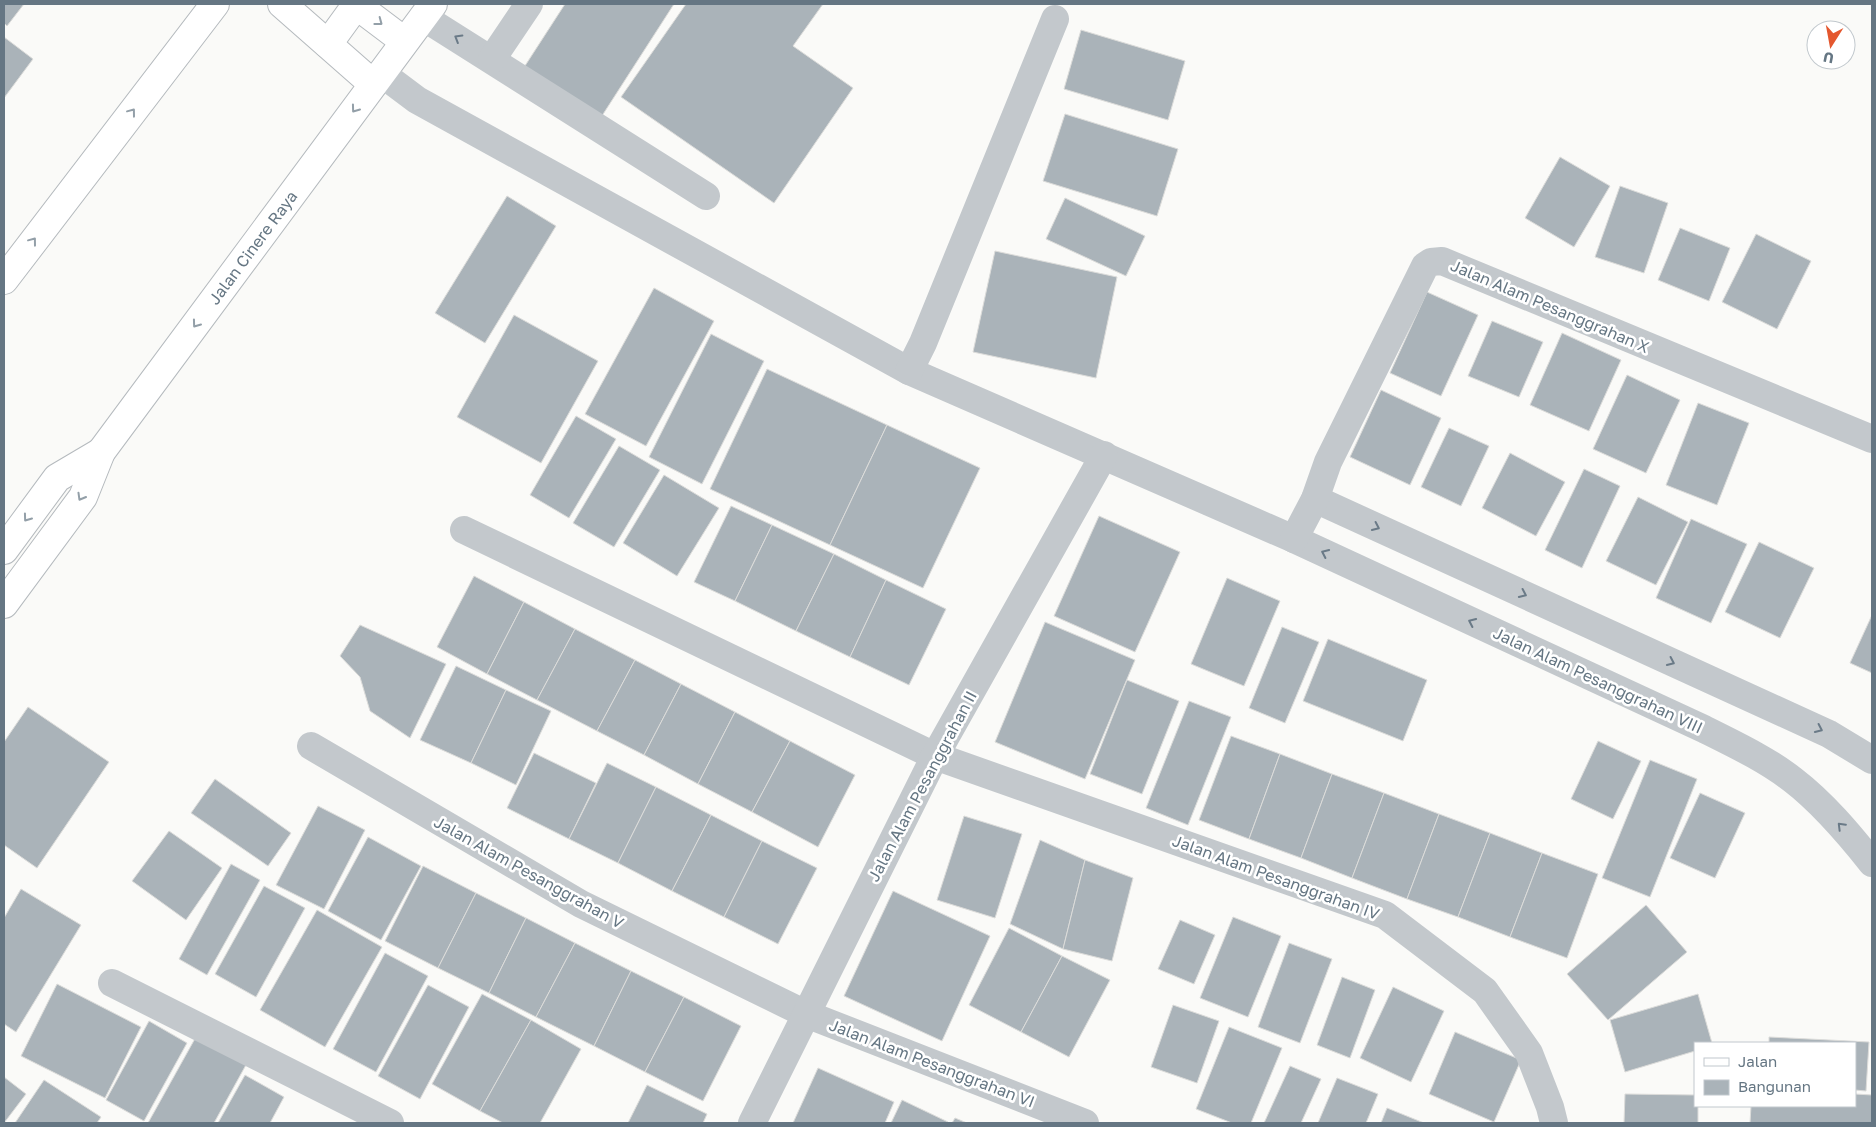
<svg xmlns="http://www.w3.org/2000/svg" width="1876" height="1127" viewBox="0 0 1876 1127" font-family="'Golos Text',sans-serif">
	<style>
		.building { fill: #aab3b9; stroke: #dcdcda }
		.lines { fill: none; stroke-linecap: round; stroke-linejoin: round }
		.major-casing { stroke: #b5babe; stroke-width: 30 }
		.minor { stroke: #c3c8cc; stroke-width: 28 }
		.major { stroke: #fff; stroke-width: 28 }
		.oneway { stroke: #939fa8 }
		.oneway2 { stroke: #6a7a87 }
		.labels { text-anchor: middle; stroke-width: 5; stroke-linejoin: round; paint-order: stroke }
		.street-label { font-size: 16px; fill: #657683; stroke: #fff }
	</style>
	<rect width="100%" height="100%" fill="#fafaf8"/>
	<g class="building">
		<polygon points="4,4 24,4 7,26 4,23"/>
		<polygon points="565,4 674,4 598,122 521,72"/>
		<polygon points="686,4 823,4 793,46 853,88 774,203 621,97"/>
		<polygon points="1081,30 1185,61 1168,120 1064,89"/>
		<polygon points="4,37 33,59 4,98"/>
		<polygon points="1065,114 1178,149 1157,216 1043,181"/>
		<polygon points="1560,157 1610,186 1574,247 1525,218"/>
		<polygon points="1620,186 1668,203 1644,273 1595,257"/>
		<polygon points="507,196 556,226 485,343 435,313"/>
		<polygon points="1065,198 1145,236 1126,276 1046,239"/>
		<polygon points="1680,228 1730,248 1709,301 1658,280"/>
		<polygon points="1756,234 1811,261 1777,329 1722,302"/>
		<polygon points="995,251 1117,277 1096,378 973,352"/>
		<polygon points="654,288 714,321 646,446 585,414"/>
		<polygon points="1427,292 1478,315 1441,396 1390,373"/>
		<polygon points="514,315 598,361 541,463 457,417"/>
		<polygon points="1492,321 1543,342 1519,397 1468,376"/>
		<polygon points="1562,333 1621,360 1589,431 1530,405"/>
		<polygon points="711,334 764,361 702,484 649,457"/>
		<polygon points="767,369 887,425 830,545 710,489"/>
		<polygon points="1627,375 1680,400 1646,473 1593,449"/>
		<polygon points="1381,390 1441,418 1410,485 1350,457"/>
		<polygon points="1698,403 1749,423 1717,505 1666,485"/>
		<polygon points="576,416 616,439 569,518 530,495"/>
		<polygon points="887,425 980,468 923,588 830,545"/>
		<polygon points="1449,428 1489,446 1461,506 1421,487"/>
		<polygon points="619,446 660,470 614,547 573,523"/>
		<polygon points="1510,453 1565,482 1536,536 1482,508"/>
		<polygon points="1584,469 1620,486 1582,568 1545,550"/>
		<polygon points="664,475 719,508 677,576 623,543"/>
		<polygon points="1638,497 1688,522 1656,585 1606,561"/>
		<polygon points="731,506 772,525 735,601 694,582"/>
		<polygon points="1099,516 1180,552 1135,652 1054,616"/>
		<polygon points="1691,519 1747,544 1711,623 1656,598"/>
		<polygon points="772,525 834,554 796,631 735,601"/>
		<polygon points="1759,542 1814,568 1780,638 1725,612"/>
		<polygon points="834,554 886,580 850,657 796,631"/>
		<polygon points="474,576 524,602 487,674 437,647"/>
		<polygon points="1227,578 1280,601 1244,686 1191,664"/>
		<polygon points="886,580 946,609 909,685 850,657"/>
		<polygon points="524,602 575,629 537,700 487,674"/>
		<polygon points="1872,615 1872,673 1850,663"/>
		<polygon points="1045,622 1135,660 1085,779 995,742"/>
		<polygon points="360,625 446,664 410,738 370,711 360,677 340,656"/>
		<polygon points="1282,627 1319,642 1285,723 1249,708"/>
		<polygon points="575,629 635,660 597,731 537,700"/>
		<polygon points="1328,639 1427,680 1403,741 1303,701"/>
		<polygon points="635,660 681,684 644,755 597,731"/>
		<polygon points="456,666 506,690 471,763 420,740"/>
		<polygon points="1127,680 1179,701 1142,794 1090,774"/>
		<polygon points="681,684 735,712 698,784 644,755"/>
		<polygon points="506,690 551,711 516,785 471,763"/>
		<polygon points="1189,701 1231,717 1188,825 1146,808"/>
		<polygon points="28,707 109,762 37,868 4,845 4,742"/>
		<polygon points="735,712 790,741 752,812 698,784"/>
		<polygon points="1231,736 1280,754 1249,839 1199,820"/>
		<polygon points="790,741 855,775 818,847 752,812"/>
		<polygon points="1598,741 1641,761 1613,819 1571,799"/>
		<polygon points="534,753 596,783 569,839 507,808"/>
		<polygon points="1280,754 1332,774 1301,858 1249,839"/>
		<polygon points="1650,760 1697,779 1650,897 1602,878"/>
		<polygon points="607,763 656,787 618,863 569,839"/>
		<polygon points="1332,774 1384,793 1352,878 1301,858"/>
		<polygon points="215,779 291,833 268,866 191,813"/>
		<polygon points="656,787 711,815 672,891 618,863"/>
		<polygon points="1384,793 1439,814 1407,899 1352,878"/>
		<polygon points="1700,793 1745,813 1715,878 1670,858"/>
		<polygon points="318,806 365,830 324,909 276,885"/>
		<polygon points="1439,814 1490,833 1458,917 1407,899"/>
		<polygon points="711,815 762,841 724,917 672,891"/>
		<polygon points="964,816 1022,834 995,918 937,900"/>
		<polygon points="169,831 222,868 186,920 132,881"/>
		<polygon points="1490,833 1542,853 1510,937 1458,917"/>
		<polygon points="368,837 421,866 381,940 328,911"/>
		<polygon points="1040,840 1085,860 1063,949 1010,924"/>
		<polygon points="762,841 817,868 778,944 724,917"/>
		<polygon points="1542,853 1598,874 1567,958 1510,937"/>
		<polygon points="1085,860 1133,878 1112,961 1063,949"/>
		<polygon points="231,864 260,880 207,975 179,959"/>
		<polygon points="423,866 476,893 438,968 385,941"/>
		<polygon points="264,886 305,908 256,997 215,974"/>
		<polygon points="21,889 81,925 16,1032 4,1024 4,918"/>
		<polygon points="893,891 990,936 942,1041 844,996"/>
		<polygon points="476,893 526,918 489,993 438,968"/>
		<polygon points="1646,905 1687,952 1608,1020 1567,974"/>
		<polygon points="317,910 382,947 325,1047 260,1010"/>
		<polygon points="1233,917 1281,936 1248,1017 1200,998"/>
		<polygon points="526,918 575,943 536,1017 489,993"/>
		<polygon points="1180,920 1215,935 1194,984 1158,969"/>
		<polygon points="1009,928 1062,956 1021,1032 969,1005"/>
		<polygon points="575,943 631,971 594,1046 536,1017"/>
		<polygon points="1289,943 1332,959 1300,1043 1258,1027"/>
		<polygon points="385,953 428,976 376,1072 333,1049"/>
		<polygon points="1062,956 1110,980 1069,1057 1021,1032"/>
		<polygon points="631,971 684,997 645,1072 594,1046"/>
		<polygon points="1342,977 1375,990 1350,1058 1317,1045"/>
		<polygon points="57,984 141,1027 105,1098 21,1056"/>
		<polygon points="428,985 469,1007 420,1099 378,1076"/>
		<polygon points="1393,987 1444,1011 1411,1082 1360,1058"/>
		<polygon points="482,994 531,1020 480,1111 432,1084"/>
		<polygon points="1698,994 1712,1043 1695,1043 1695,1051 1625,1072 1610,1020"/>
		<polygon points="684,997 741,1026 703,1101 645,1072"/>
		<polygon points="1173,1005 1219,1021 1197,1083 1151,1067"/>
		<polygon points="531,1020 581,1049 540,1123 503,1123 480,1111"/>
		<polygon points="149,1021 187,1043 144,1121 106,1100"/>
		<polygon points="1229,1027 1282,1048 1251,1123 1232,1123 1196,1109"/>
		<polygon points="1455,1032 1521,1060 1494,1122 1429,1094"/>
		<polygon points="197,1035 247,1063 214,1123 148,1123"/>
		<polygon points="1769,1037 1869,1042 1866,1091 1855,1090 1855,1043 1769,1043"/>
		<polygon points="1290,1066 1321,1079 1301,1123 1264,1123"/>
		<polygon points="818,1068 894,1102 885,1123 793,1123"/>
		<polygon points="245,1075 284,1097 270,1123 218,1123"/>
		<polygon points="4,1077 26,1094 4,1123"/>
		<polygon points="1337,1078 1378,1094 1366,1123 1318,1123"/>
		<polygon points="44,1080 101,1117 97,1123 15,1123"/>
		<polygon points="647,1085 707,1114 703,1123 628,1123"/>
		<polygon points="1625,1094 1695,1095 1695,1106 1698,1106 1698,1123 1624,1123"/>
		<polygon points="1855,1094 1872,1095 1872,1123 1750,1123 1751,1106 1855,1106"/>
		<polygon points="902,1100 948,1122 947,1123 891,1123"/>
		<polygon points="1387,1108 1424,1123 1381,1123"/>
		<polygon points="955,1118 967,1123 952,1123"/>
	</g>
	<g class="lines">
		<defs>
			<g id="major">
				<polyline points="282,4 373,84"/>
				<polyline points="355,4 404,41"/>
				<polyline points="328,44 357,4"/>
				<polyline points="4,280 215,4"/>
				<polyline points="4,550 57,478 101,452"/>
				<path id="s1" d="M4 604 83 497 101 452 433 4"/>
			</g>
		</defs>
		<use href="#major" class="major-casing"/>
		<g class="minor">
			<polyline points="423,17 706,196"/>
			<polyline points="492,59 529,4"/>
			<path d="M381 73 417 100 909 371 1294 539 1704 729C1734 744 1766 759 1793 780 1823 803 1849 834 1872 863"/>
			<polyline points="909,371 923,343 1055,19"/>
			<polyline points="1315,499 1829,734 1872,760"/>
			<polyline points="464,530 935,756 1385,915 1485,991 1529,1053 1550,1107 1554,1123"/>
			<polyline points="1294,539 1315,499 1328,462 1425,266 1431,262 1442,261 1872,439"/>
			<polyline points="311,746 581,904 806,1014 1085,1123"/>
			<polyline points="112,983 390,1123"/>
			<polyline points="752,1123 935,756 1104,455"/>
		</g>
		<use href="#major" class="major"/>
	</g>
	<defs><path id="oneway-chevron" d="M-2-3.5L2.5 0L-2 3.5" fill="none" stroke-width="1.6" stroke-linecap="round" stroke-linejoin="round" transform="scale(1.25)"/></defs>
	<g class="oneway">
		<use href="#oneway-chevron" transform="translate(379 22) rotate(37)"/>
		<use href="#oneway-chevron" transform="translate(355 109) rotate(126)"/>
		<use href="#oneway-chevron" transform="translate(132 112) rotate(-53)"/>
		<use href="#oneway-chevron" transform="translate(33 241) rotate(-53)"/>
		<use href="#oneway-chevron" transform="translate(196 324) rotate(126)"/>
		<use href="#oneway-chevron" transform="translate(81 497) rotate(120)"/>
		<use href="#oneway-chevron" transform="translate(27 518) rotate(126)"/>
	</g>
	<g class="oneway2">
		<use href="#oneway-chevron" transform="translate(458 38) rotate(-149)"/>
		<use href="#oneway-chevron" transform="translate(1376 527) rotate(25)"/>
		<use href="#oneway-chevron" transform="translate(1325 553) rotate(-155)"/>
		<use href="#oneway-chevron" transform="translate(1523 594) rotate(25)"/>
		<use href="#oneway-chevron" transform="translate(1472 622) rotate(-155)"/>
		<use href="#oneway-chevron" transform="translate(1671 662) rotate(25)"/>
		<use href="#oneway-chevron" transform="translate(1819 729) rotate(25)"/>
		<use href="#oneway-chevron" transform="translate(1841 826) rotate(-135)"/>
	</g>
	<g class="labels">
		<g class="street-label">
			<text dy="6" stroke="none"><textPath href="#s1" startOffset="436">Jalan Cinere Raya</textPath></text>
			<text transform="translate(1550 306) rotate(23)" y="6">Jalan Alam Pesanggrahan X</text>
			<text transform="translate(1598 680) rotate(25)" y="6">Jalan Alam Pesanggrahan VIII</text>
			<text transform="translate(922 786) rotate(-62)" y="6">Jalan Alam Pesanggrahan II</text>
			<text transform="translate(529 872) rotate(29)" y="6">Jalan Alam Pesanggrahan V</text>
			<text transform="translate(1276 877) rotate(20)" y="6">Jalan Alam Pesanggrahan IV</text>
			<text transform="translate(932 1063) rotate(21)" y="6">Jalan Alam Pesanggrahan VI</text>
		</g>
	</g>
	<rect width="1876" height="1127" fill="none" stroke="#657683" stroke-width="10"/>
	<rect x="1694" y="1042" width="162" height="65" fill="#ffffff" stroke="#c1c8cd"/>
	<rect x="1704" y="1058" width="25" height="8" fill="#ffffff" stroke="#c1c8cd"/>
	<text x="1738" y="1067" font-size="15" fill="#657683">Jalan</text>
	<rect x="1704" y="1080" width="25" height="15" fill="#aab3b9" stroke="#c1c8cd"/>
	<text x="1738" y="1092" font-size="15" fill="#657683">Bangunan</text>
	<g transform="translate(1831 45) rotate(191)"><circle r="24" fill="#ffffff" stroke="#c1c8cd"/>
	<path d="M0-4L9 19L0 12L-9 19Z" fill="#e4572e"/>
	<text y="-8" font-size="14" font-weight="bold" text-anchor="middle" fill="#657683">U</text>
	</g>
</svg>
